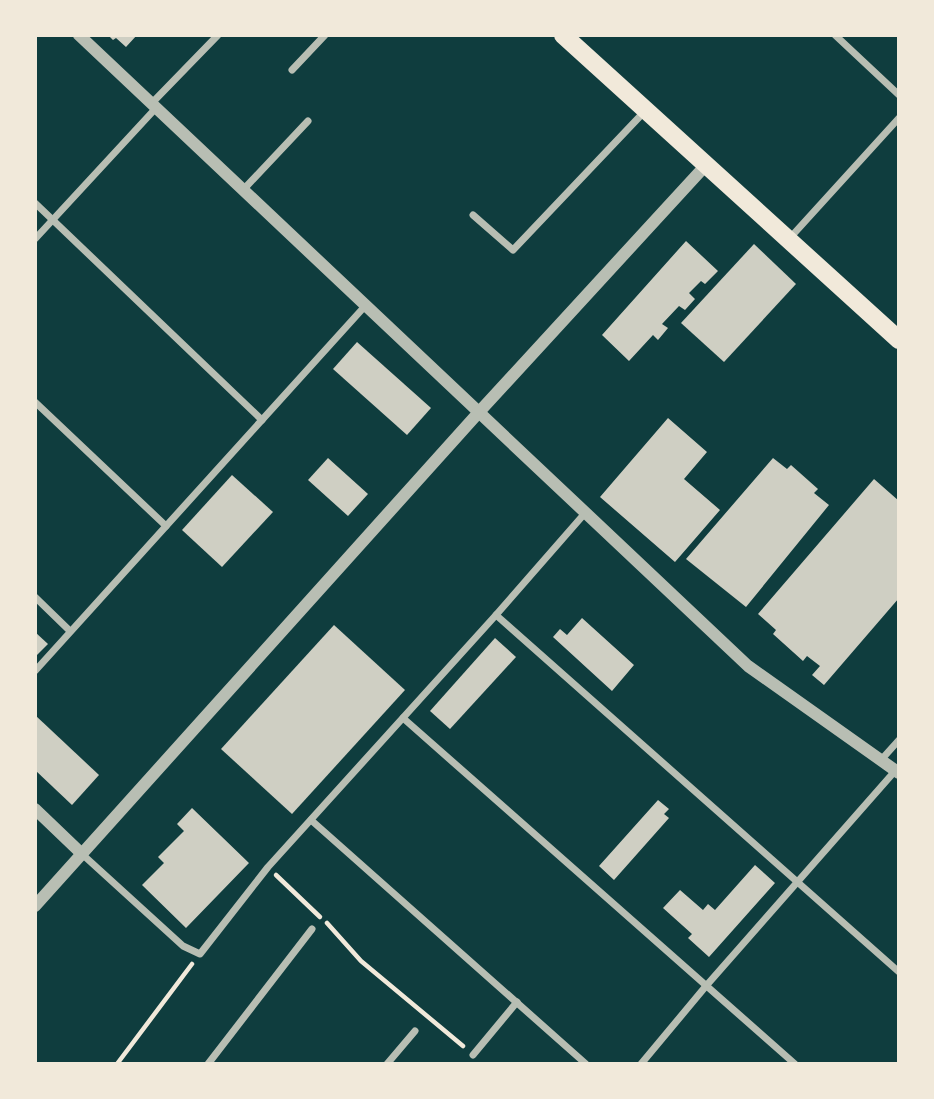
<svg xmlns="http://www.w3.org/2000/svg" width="934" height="1099" viewBox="0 0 934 1099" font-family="'Public Sans',sans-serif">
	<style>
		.building { fill: #cfcfc3 }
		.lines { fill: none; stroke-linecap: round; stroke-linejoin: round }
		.path { stroke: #f1e9da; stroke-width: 4.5 }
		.minor { stroke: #b8beb3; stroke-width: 7 }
		.tertiary { stroke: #b8beb3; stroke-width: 12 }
		.trunk { stroke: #f1e9da; stroke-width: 18 }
	</style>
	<rect width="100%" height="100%" fill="#0f3d3e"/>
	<g class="building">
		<polygon points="108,35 137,35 126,47 116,38 113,40"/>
		<polygon points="686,241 718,271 705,284 701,281 689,293 695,299 685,310 679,306 662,324 668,328 658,340 653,335 629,361 602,335"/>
		<polygon points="754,244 796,284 724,362 681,323"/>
		<polygon points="357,342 431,408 407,435 333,369"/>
		<polygon points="668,418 707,452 684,479 720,510 675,562 600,497"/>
		<polygon points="328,458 368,494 348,516 308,480"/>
		<polygon points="773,458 787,469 791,465 818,489 814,493 829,505 746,607 686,559"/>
		<polygon points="232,475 273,512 222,567 182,530"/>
		<polygon points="874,479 899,501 899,598 824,685 812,675 820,666 807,656 803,661 773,634 776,630 758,614"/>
		<polygon points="582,618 634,665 612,691 553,637 560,629 567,635"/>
		<polygon points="334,625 405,690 292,814 221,749"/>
		<polygon points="35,632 48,644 35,657"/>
		<polygon points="495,638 516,657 450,729 430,711"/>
		<polygon points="35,715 99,775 72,805 35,770"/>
		<polygon points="658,800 669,809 664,814 669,818 614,880 599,866"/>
		<polygon points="192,808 249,863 186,928 142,885 164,863 158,857 184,831 177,824"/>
		<polygon points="755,865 775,883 709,957 688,938 692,934 663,908 680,890 703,910 708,904 715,910"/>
	</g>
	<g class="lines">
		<g class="path">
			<polyline points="276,875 320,917"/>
			<polyline points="327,923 361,961 463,1046"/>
			<polyline points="117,1064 192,964"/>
		</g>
		<g class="minor">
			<polyline points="835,35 899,95"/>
			<polyline points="292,70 325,35"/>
			<polyline points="151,104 218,35"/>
			<polyline points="243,190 308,121"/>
			<polyline points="35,203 262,420"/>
			<polyline points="473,215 513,250 645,111"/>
			<polyline points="35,239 156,108"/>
			<polyline points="789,239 899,118"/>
			<polyline points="35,402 166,526"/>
			<polyline points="35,597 70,631"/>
			<polyline points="496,615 899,972"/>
			<polyline points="35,671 366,305"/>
			<polyline points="403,718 795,1064"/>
			<polyline points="881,760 899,740"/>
			<polyline points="311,820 586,1064"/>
			<polyline points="82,854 183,946 200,954 268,867 496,615 586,512"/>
			<polyline points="473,1055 517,1002"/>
			<polyline points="208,1064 312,929"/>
			<polyline points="387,1064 415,1031"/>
			<polyline points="641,1064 706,986 895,771"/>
		</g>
		<g class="tertiary">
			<polyline points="79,35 748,666 899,773"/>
			<polyline points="35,809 82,854"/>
			<polyline points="35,906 480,411 706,165"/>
		</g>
		<polyline class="trunk" points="563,35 899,340"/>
	</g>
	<rect width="934" height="1099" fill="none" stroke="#f1e9da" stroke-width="74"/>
</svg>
